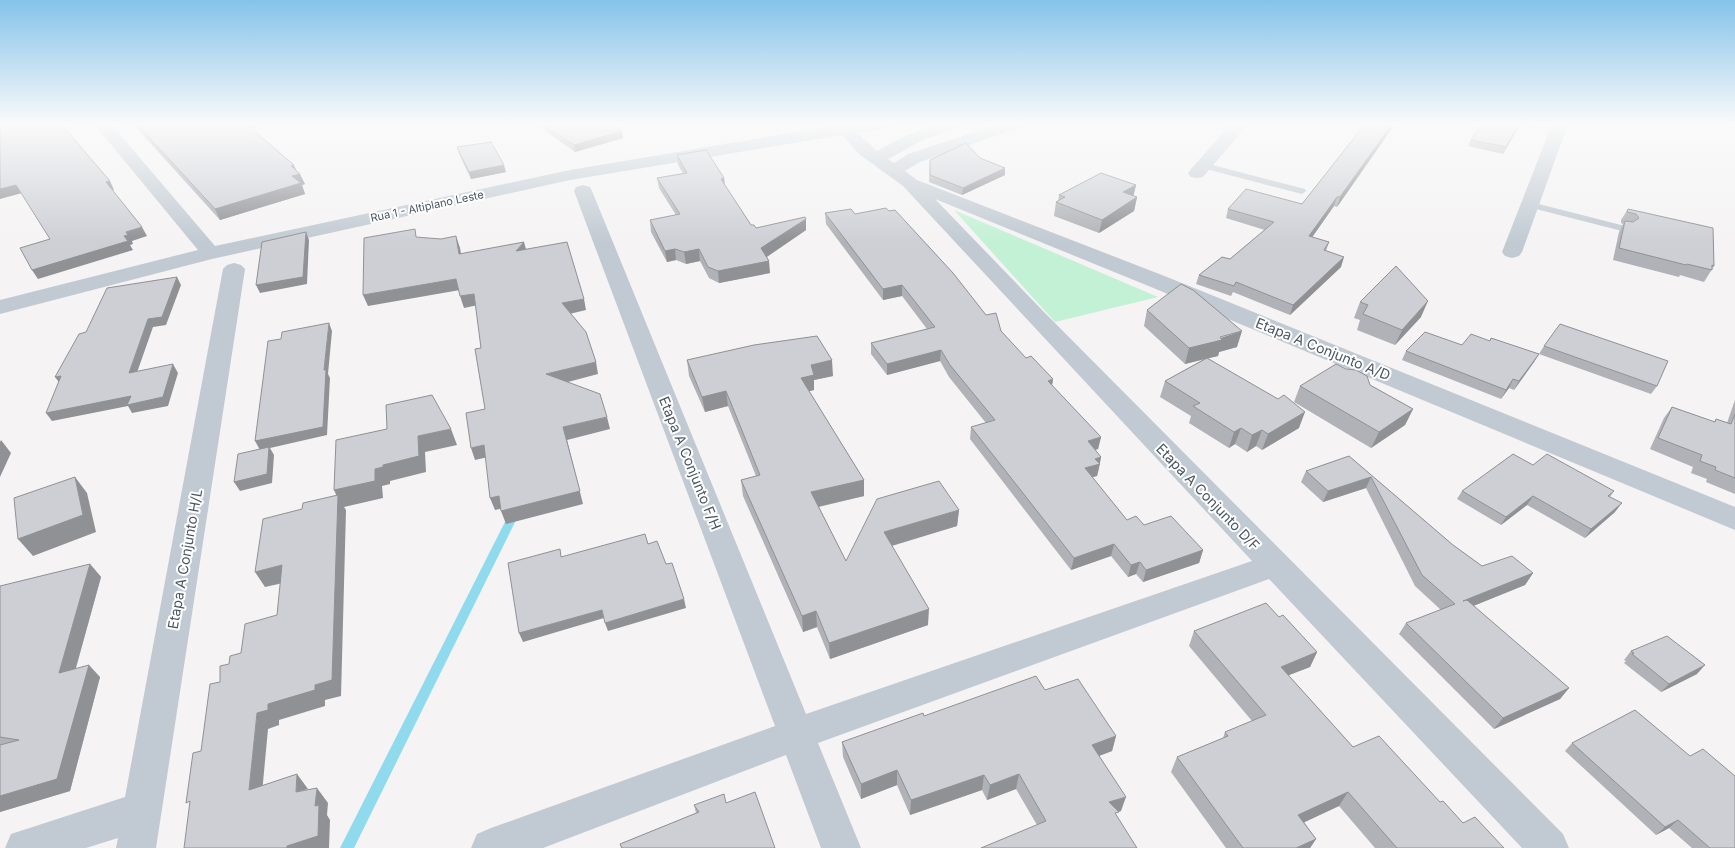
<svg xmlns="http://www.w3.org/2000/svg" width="1735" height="848" viewBox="0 0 1735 848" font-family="Inter,sans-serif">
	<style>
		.green { fill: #c3f1d5 }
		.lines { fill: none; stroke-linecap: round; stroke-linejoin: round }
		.stream { fill: #90daee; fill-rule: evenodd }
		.service { fill: #c1cad2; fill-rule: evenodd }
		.minor { fill: #c1cad2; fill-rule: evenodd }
		.wall { fill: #b0b2b7 }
		.shaded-wall { fill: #909195 }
		.building { fill: #cdcfd5; stroke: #909195 }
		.labels { text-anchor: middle; stroke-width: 4; stroke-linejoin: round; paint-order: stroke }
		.far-street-label { font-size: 11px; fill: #4a5661; stroke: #fff }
		.street-label { font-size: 14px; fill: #4a5661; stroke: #fff }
	</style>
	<rect width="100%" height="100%" fill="#f5f3f3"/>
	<polygon class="green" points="954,210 1158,297 1055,322"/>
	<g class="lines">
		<polygon class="stream" points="515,509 518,510 520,512 354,848 340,848 510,512 512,510"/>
		<g class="service">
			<polygon points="1205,163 1305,189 1306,191 1302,194 1202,168 1201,166"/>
			<polygon points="1531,202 1629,227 1631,229 1626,232 1528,207 1526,205"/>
		</g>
		<g class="minor">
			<path d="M94 124H111L215 246 570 170 808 130 853 124H895L893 127 858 133 877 151C907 135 929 122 964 124L962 127 925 139 888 159 894 163 908 154 999 124H1023L1021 127 920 162 905 171 917 180 1167 277 1735 507V530L1151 287 935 199 1043 311 1563 834 1569 848H1522L1269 579 818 743 861 848H821L786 755 543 848H471L477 834 491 828 775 726 574 191 576 187 583 185 590 187 592 191 806 714 1252 561 903 186 859 154 842 135 570 180 212 259 0 314V300L198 250Z"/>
			<polygon points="1231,124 1248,124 1203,177 1197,178 1191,177 1188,173 1191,169"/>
			<polygon points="1552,124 1568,124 1522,252 1519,256 1512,258 1505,256 1502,252"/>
			<polygon points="234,263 241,265 245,269 156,848 116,848 118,838 86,848 5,848 11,834 125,797 223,269 227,265"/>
		</g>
	</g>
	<g class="wall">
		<polygon points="133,124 267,124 251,128 296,170 305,184 302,185 305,194 220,220"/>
		<polygon points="536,124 611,124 623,138 575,152"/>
		<polygon points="1365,124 1395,124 1337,207 1334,206 1312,237 1329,242 1326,251 1341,267 1290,315 1233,292 1231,296 1196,284 1199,275 1230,259 1265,230 1226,218 1228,209 1302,204"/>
		<polygon points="1481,124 1540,124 1537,128 1520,125 1503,154 1468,146 1471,140"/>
		<polygon points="457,147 506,172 471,179 459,154"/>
		<polygon points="677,155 724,178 725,185 751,225 756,228 806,230 767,257 770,273 719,283 709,278 700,261 686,264 676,260 667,262 651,232 650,220 676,215 659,188 657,178 683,173 678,165"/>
		<polygon points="980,158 1005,168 1005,175 962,195 929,182 930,160"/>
		<polygon points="1136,185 1133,196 1137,197 1134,211 1099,233 1054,216 1056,202 1058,201 1059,195"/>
		<polygon points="1628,209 1713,228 1714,266 1704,282 1680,275 1679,277 1613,260 1619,232 1623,224 1621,223 1621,220"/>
		<polygon points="825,213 855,214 986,315 1026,358 1053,379 1052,386 1101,437 1098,449 1095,450 1101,457 1099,469 1097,476 1092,477 1127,520 1144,525 1203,550 1199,563 1143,582 1136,574 1128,577 1111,556 1071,570 970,439 971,427 986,423 949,377 940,361 887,375 871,354 871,343 927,329 902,296 883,300 826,224"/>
		<polygon points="1360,302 1421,317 1395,345 1357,330 1360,320 1354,318"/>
		<polygon points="1147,310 1237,347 1219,352 1218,356 1208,358 1299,428 1262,450 1256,446 1247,452 1235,444 1229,448 1189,423 1191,416 1160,397 1165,381 1206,358 1185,364 1144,326"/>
		<polygon points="1490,341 1539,354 1534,362 1514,390 1509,388 1501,399 1402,360 1406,351 1462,345"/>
		<polygon points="1544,346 1657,386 1651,394 1539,354"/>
		<polygon points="687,360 833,376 814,380 814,390 809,391 864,480 864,496 819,507 846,561 959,510 957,526 892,546 928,625 830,659 817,627 803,632 743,496 741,480 756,476 728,406 705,412 689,376"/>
		<polygon points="1346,369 1370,385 1413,409 1405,425 1371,448 1294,402 1300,386"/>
		<polygon points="1735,400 1735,494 1706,482 1707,479 1691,473 1693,467 1650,449 1664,418 1672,407 1714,422 1716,419 1727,423"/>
		<polygon points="1349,456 1453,545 1482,566 1533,573 1525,585 1473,606 1569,688 1560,699 1494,729 1399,634 1406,623 1441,610 1415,586 1366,488 1323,502 1301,482 1306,471"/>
		<polygon points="1533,465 1614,491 1610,497 1615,512 1585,538 1527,505 1501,525 1457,499 1462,491"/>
		<polygon points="90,564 101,577 76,668 100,677 70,791 0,812 0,586"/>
		<polygon points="1279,617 1317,652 1310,667 1288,675 1353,747 1440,802 1463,823 1504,848 1375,848 1339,806 1304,822 1316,839 1310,848 1226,848 1171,772 1177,757 1223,738 1225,732 1252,721 1189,646 1194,631"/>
		<polygon points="1631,651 1697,674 1661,692 1624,663 1626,661 1624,660"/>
		<polygon points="1045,690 1116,736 1112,751 1099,756 1121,811 1037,825 1016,789 987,800 982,790 910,815 897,785 861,799 843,757 842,742 924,716"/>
		<polygon points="1572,743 1735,848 1692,848 1669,828 1656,835 1565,751"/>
		<polygon points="726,803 775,848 621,848 620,844 696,813 694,805"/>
	</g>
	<g class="shaded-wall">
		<polygon points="243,124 267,124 246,129"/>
		<polygon points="1392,124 1395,124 1337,207 1340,197"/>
		<polygon points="1519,124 1520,124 1503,154 1506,147"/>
		<polygon points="622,131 623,138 575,152 574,145"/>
		<polygon points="294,165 298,174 300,174 305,184 302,185 305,194 220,220 215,209 292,176 291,166"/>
		<polygon points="504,165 506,172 471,179 469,172"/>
		<polygon points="1005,168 1005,175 962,195 963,188"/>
		<polygon points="724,178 725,189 721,179"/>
		<polygon points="110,181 114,190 111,190 106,182"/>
		<polygon points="16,185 22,193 0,199 0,189"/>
		<polygon points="1136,185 1133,198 1123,192"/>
		<polygon points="1137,197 1134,211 1099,233 1102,220"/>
		<polygon points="1337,197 1334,206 1306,246 1309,236"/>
		<polygon points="806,219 806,230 762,260 761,248"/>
		<polygon points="142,227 147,236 132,241 133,244 130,245 133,250 38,279 32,270 124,236 126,232"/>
		<polygon points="306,232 309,240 307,284 260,293 256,285"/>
		<polygon points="456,236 460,248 463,265 459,254"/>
		<polygon points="524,242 527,253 516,251"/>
		<polygon points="675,249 676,260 667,262 665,251"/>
		<polygon points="699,249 700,261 686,264 684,252"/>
		<polygon points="1344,257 1341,267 1290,315 1293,305"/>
		<polygon points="769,261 770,273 719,283 718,271"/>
		<polygon points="177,277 181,285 166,325 153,327 134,381 129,373 148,319"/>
		<polygon points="456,279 460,290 368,306 363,295"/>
		<polygon points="902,285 902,296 883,300 883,289"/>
		<polygon points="474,294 478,305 464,308 460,296"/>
		<polygon points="584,299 586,310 565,315 562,303"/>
		<polygon points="1428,301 1421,317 1395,345 1402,330"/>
		<polygon points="329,323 332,331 328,374 330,378 327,435 270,448 274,455 272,483 240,491 234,482 260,450 255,441 324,370"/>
		<polygon points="1242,331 1237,347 1219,352 1218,356 1185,364 1189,348"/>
		<polygon points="941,350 940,361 887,375 887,364"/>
		<polygon points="1539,354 1534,362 1514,390 1519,381"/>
		<polygon points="832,360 833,376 814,380 814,390 802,393 801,378 811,365"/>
		<polygon points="596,362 598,374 549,387 546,374"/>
		<polygon points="173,364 178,373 168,406 132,413 128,406 52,421 46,413"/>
		<polygon points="61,376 61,385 55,377"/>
		<polygon points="1053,379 1051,391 1048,381"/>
		<polygon points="1513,379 1509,388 1501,399 1506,390"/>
		<polygon points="726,391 728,406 705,412 702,397"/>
		<polygon points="1413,409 1405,425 1371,448 1379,432"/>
		<polygon points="1305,412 1299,428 1262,450 1268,434"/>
		<polygon points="607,417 610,429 567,440 583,504 506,524 501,511 563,427"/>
		<polygon points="1241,428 1235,444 1229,448 1234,432"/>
		<polygon points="451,429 457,445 425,452 426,472 390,481 390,484 382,486 383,498 344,507 346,510 341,696 325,700 325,706 279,720 279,725 268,729 261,804 249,790 257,713 268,704 315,685 338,499 334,490 383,465 418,436"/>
		<polygon points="1262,430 1256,446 1247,452 1252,435"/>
		<polygon points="1101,437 1098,449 1085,453 1088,441"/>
		<polygon points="1,440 11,453 0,477 0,442"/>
		<polygon points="484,445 488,457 475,460 471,448"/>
		<polygon points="1101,457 1097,476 1082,480 1085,468 1095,459"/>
		<polygon points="75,477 87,493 96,532 33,556 18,539"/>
		<polygon points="1371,477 1366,488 1323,502 1328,491"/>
		<polygon points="864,480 864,496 812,508 811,492"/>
		<polygon points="499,496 504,508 495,510 490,498"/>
		<polygon points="1533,496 1527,505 1501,525 1506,517"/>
		<polygon points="1622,503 1615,512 1585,538 1591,529"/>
		<polygon points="959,510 957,526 884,548 884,532"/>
		<polygon points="1114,544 1111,556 1071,570 1074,558"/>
		<polygon points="1203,550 1199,563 1143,582 1146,570"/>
		<polygon points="1140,562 1136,574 1128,577 1131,565"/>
		<polygon points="90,564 101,577 71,685 59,673"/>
		<polygon points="282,565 292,581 265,587 255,572"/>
		<polygon points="1533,573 1525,585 1456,613 1463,601"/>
		<polygon points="684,599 686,608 608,631 605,623"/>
		<polygon points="929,609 928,625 830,659 829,643"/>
		<polygon points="602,610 604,618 523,642 519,633"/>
		<polygon points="816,611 817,627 803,632 802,616"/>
		<polygon points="1317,652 1310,667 1274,681 1281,667"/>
		<polygon points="89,665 100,677 70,791 0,812 0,796"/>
		<polygon points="1705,665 1697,674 1661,692 1669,684"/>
		<polygon points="1569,688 1560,699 1494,729 1503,718"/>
		<polygon points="1116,736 1112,751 1088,760 1092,745"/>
		<polygon points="897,770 897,785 861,799 861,784"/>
		<polygon points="297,774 308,789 296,792"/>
		<polygon points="1019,774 1016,789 987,800 990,785"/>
		<polygon points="984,775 982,790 910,815 911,800"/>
		<polygon points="317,788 328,803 327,815 330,820 329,848 287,848 287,846 315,806"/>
		<polygon points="1348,792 1339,806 1290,829 1298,815"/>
		<polygon points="1126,797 1121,811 1105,817 1109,802"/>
		<polygon points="1678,820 1669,828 1656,835 1665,827"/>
		<polygon points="1316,839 1310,848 1296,848"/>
	</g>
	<g class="building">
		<polygon points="0,124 61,124 110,181 106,182 142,227 126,232 128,235 124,236 128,241 32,270 20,248 50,239 16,185 0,189"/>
		<polygon points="137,124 246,124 294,165 291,166 300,174 292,176 301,183 215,209"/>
		<polygon points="544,124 611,124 622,131 574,145"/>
		<polygon points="1365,124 1392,124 1340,197 1337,197 1309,236 1329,242 1324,250 1344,257 1293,305 1236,282 1234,286 1199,275 1222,257 1230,259 1274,222 1228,209 1246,189 1302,204"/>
		<polygon points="1481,124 1519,124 1506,147 1471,140"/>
		<polygon points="491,142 504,165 469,172 457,147"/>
		<polygon points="966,143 980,158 1005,168 963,188 930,175 930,160"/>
		<polygon points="706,150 724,178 721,179 751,225 754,225 756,228 805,217 806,219 761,248 769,261 718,271 708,267 699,249 684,252 675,249 665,251 650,220 680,214 657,178 687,173 677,155"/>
		<polygon points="1101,173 1136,185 1123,192 1137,197 1102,220 1056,202 1065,197 1059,195"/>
		<polygon points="886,208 889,211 895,210 953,273 986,315 996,313 1001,331 1026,358 1031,356 1053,379 1048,381 1101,437 1088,441 1101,457 1095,459 1100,464 1085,468 1127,520 1136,516 1144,525 1171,516 1203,550 1146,570 1140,562 1131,565 1114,544 1074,558 971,427 995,420 950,365 941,350 887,364 871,343 935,327 902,285 883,289 825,213 851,209 855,214"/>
		<polygon points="1628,209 1713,228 1714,266 1712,265 1712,270 1687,264 1686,265 1619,248 1625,221 1633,222 1639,218 1636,214 1627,212"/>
		<polygon points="415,229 416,237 441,239 456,236 459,254 524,242 516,251 567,242 584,299 562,303 586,332 596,362 546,374 600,394 607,417 563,427 580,491 501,511 499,496 490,498 484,445 471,448 466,413 485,409 475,349 481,348 474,294 460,296 456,279 363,295 364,238"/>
		<polygon points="306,232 303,277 256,285 262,242"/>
		<polygon points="1396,266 1428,301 1402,330 1363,314 1368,305 1360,302"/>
		<polygon points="177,277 162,317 148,319 129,373 173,364 163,397 127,405 131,396 46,413 61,376 55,377 79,334 86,332 107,288"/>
		<polygon points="1181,284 1193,290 1242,331 1220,337 1222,340 1189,348 1147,310"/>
		<polygon points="329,323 324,370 326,370 323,427 255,441 268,341 281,339 282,332"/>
		<polygon points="1560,324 1668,361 1657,386 1544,346"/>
		<polygon points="1425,332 1462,345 1471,334 1490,341 1491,338 1539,354 1519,381 1513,379 1506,390 1406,351"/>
		<polygon points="817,336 832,360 811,365 814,375 801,378 864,480 811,492 846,561 877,499 939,481 959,510 884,532 929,609 829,643 816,611 802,616 741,480 760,475 726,391 702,397 687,360 754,345"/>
		<polygon points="1207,358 1278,399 1284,395 1305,412 1268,434 1262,430 1252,435 1241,428 1234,432 1193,406 1200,403 1165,381"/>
		<polygon points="1336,364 1346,369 1356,370 1367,376 1370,385 1413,409 1379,432 1300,386"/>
		<polygon points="432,395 451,429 418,436 419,456 383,465 383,467 375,469 375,481 334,490 336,440 387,429 386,405"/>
		<polygon points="1672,407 1715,422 1716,419 1731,424 1735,414 1735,478 1715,470 1716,467 1700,461 1702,455 1658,438"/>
		<polygon points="269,447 267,474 234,482 238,454"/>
		<polygon points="1513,454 1533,465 1547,454 1614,491 1608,496 1622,503 1591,529 1533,496 1506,517 1462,491"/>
		<polygon points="1349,456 1453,545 1482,566 1512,556 1533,573 1463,601 1467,600 1569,688 1503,718 1406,623 1455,604 1422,575 1371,477 1328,491 1306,471"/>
		<polygon points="75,477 83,515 18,539 14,498"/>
		<polygon points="338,495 332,680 315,685 315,690 268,704 268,710 257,713 249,790 297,774 296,792 317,788 315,806 319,805 318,836 287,846 287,848 184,848 190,801 186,803 193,753 201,751 210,684 220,682 220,666 229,664 230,656 241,653 245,624 277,615 282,565 255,572 263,519 302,509 303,503"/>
		<polygon points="645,534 648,544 657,541 666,564 672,563 684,599 605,623 602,610 519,633 508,563 560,549 561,557"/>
		<polygon points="90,564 59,673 89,665 57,779 0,796 0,745 19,740 0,737 0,586"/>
		<polygon points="1266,603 1279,617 1283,615 1317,652 1281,667 1353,747 1379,736 1440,802 1443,801 1463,823 1475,817 1504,848 1397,848 1348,792 1298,815 1316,839 1296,848 1243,848 1177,757 1228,736 1225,732 1266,715 1194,631"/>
		<polygon points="1667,636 1705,665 1669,684 1632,654 1634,653 1631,651"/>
		<polygon points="1036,676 1045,690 1078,679 1116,736 1092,745 1126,797 1109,802 1119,812 1115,813 1137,848 981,848 1046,821 1019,774 990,785 984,775 911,800 897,770 861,784 842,742 923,713 924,716"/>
		<polygon points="1635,710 1690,756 1703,749 1735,776 1735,848 1710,848 1678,820 1665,827 1572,743"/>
		<polygon points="755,792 775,848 622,848 620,844 699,812 694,805 724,794 726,803"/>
	</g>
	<linearGradient id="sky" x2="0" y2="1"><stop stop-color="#85c3ea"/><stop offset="0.51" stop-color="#fafafa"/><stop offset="1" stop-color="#fafafa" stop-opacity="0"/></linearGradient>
	<rect width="1735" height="243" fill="url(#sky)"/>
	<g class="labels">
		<g class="far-street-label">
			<text transform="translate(427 206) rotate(-12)" y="4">Rua 1 - Altiplano Leste</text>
		</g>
		<g class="street-label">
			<text transform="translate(1323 349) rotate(22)" y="5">Etapa A Conjunto A/D</text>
			<text transform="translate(690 463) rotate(68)" y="5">Etapa A Conjunto F/H</text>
			<text transform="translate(1208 497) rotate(46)" y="5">Etapa A Conjunto D/F</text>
			<text transform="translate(185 559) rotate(-80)" y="5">Etapa A Conjunto H/L</text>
		</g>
	</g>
</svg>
